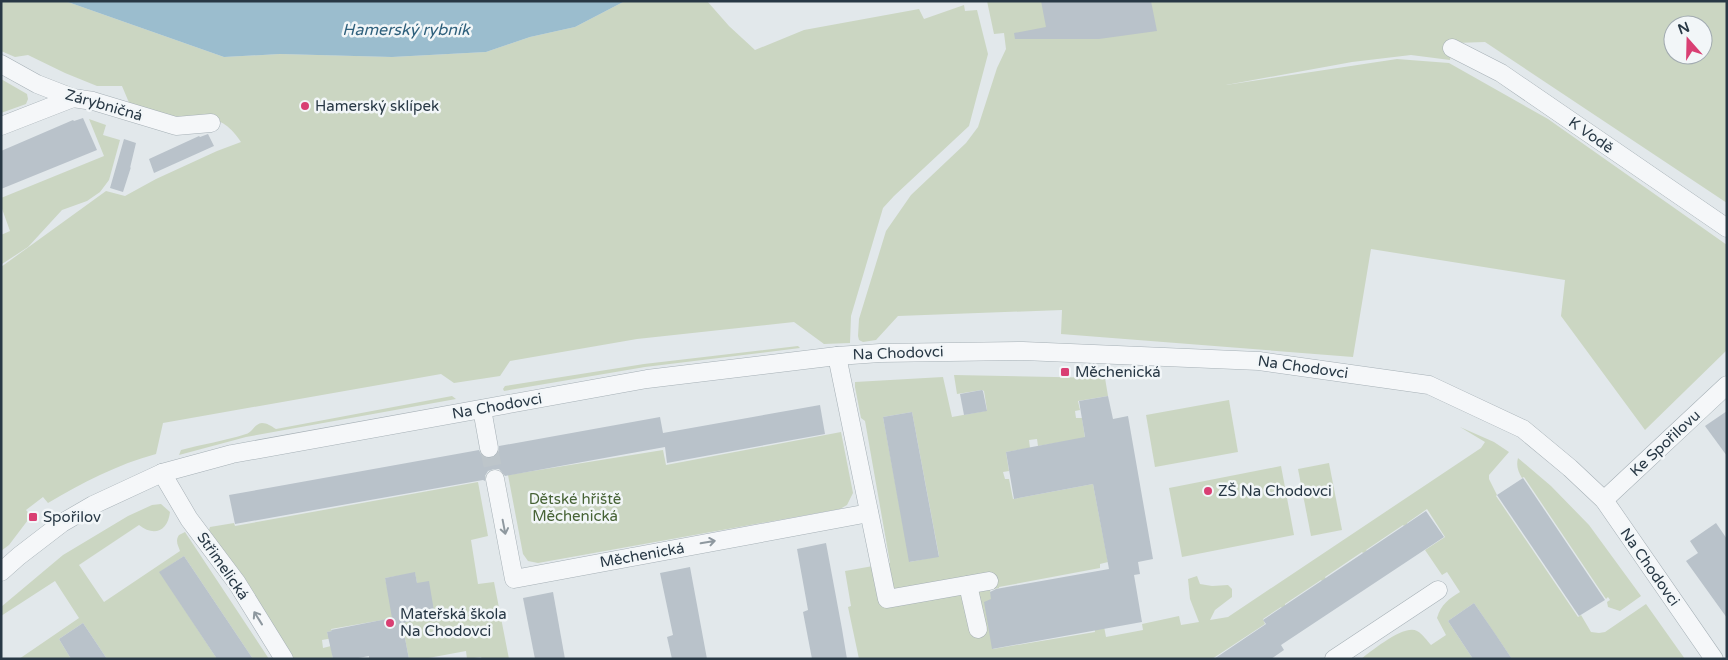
<svg xmlns="http://www.w3.org/2000/svg" width="1728" height="660" viewBox="0 0 1728 660" font-family="'Varela Round',sans-serif">
	<style>
		.green { fill: #cbd6c2; fill-rule: evenodd }
		.water { fill: #9bbdce }
		.building { fill: #b9c2ca }
		.lines { fill: none; stroke-linecap: round; stroke-linejoin: round }
		.minor-tunnel { stroke: #bdc5ca; stroke-width: 18; stroke-dasharray: 18 9; stroke-linecap: butt }
		.minor-casing { stroke: #a6b0b6; stroke-width: 19 }
		.minor { stroke: #f5f7f9; stroke-width: 18 }
		.oneway { stroke: #8e989f }
		.poi-dot { fill: #d93f73; stroke: #f2f6f8; stroke-width: 2 }
		.labels { text-anchor: middle; stroke-width: 5; stroke-linejoin: round; paint-order: stroke }
		.street-label { font-size: 15px; fill: #283845; stroke: #f2f6f8 }
		.poi-label { font-size: 15px; fill: #283845; stroke: #f2f6f8; text-anchor: start }
		.park-label { font-size: 15px; fill: #466235; stroke: #f2f6f8 }
		.water-label { font-size: 16px; font-style: italic; fill: #2f607c; stroke: #f2f6f8 }
	</style>
	<rect width="100%" height="100%" fill="#e2e8eb"/>
	<g class="green">
		<path d="M1 1H65L224 57 280 54 392 57 486 52 530 37 575 27 625 1H707L729 26 755 50 804 30 919 9 924 19 964 5 965 11 977 10 988 54 969 126 894 196 883 208 851 316 850 343 824 344 794 322 637 339 510 361 500 376 454 383 441 374 163 423 156 454C118 464 82 483 48 503L43 497 26 510 31 516 9 545 1 551V267L106 191 125 196 156 179 217 151 241 142C216 105 200 125 165 120 154 119 140 110 130 105L122 86H97L65 73 28 55 15 57 1 51Z"/>
		<path d="M987 1H1727V203L1485 42 1455 43 1452 49 1450 60 1411 55 1352 62 1226 85 1397 59 1449 63 1548 119 1727 245V350L1645 430 1561 316 1565 280 1371 249 1353 357 1061 334 1062 310 898 316 876 340 863 342 859 340 858 336 859 319 886 231 911 195 966 143 978 127 997 68 1006 49 1004 33 994 34ZM1673 25H1703V55H1673Z"/>
		<polygon points="1,79 27,94 28,99 26,104 1,113"/>
		<polygon points="89,119 106,125 103,135 120,140 109,180 100,192 87,201 62,210 28,247 2,264 1,235 10,231 1,206 1,198 104,156"/>
		<polygon points="798,346 800,348 645,367 504,391 503,389 505,386 644,364"/>
		<path d="M954 375 1105 378 1108 396 1078 401 1080 410 1075 411 1076 418H1082L1085 438 1038 446 1037 439 1029 440 1030 448 1006 452 1009 471 1003 472 1005 479H1009L1013 499 1093 484 1108 562 1100 564V568L999 587V588L990 590 992 601 985 604 993 649 1095 632 1094 623 1103 621 1106 637 1143 630 1142 624 1179 616 1181 625 1199 622 1190 599 1188 579 1197 576 1200 584 1212 586 1228 585 1232 589V597L1215 610 1210 620 1228 617 1481 448 1485 442 1460 427 1494 442 1509 452 1489 475V479L1497 495 1496 496 1578 617 1581 615 1591 632 1599 633 1605 632 1646 604 1685 659H1512L1474 603 1448 621 1473 659H1361C1372 651 1404 624 1417 631 1423 634 1427 641 1431 645L1446 635 1437 618C1441 604 1449 599 1460 592L1447 572 1442 575 1425 550 1445 537 1427 509 1407 523V524L1404 526 1403 525 1366 550 1367 551 1363 553 1362 552 1325 577 1326 579 1322 581 1321 580 1285 604V606L1282 608 1281 607 1263 619 1265 624 1212 659H859L848 607 851 606 845 571 890 563 865 421 861 418 855 387V382L943 377 952 417 985 411 987 410 984 391 982 390 957 394ZM912 412 939 556 910 562 883 417Z"/>
		<path d="M452 396 456 399 246 437 179 455 181 450C202 444 225 441 246 434 253 432 254 424 262 423 267 423 271 426 276 429Z"/>
		<polygon points="1229,400 1238,452 1155,467 1146,415"/>
		<polygon points="841,432 853,493 847,505 840,509 538,563 528,561 523,554 508,475 663,450 666,465"/>
		<path d="M1518 458 1551 486 1589 525 1641 596 1620 611 1608 607 1607 602 1610 600 1608 597 1606 599 1524 477 1522 478C1518 471 1516 466 1518 458Z"/>
		<polygon points="1329,463 1342,530 1311,536 1298,469"/>
		<polygon points="1281,466 1294,535 1182,557 1169,488"/>
		<polygon points="478,482 488,536 471,540 478,584 494,582 509,659 482,659 481,657 467,659 466,651 423,659 409,659 399,608 417,604 420,620 435,617 417,583 415,573 385,578 394,618 331,629 332,631 327,632 328,636 333,638 322,640 323,648 331,646 333,659 291,659 208,533 210,527 234,523 235,526"/>
		<path d="M161 504 170 512C168 531 154 537 139 525L79 565 104 602 180 551C178 545 175 541 179 535L185 532 269 659H253L184 556 160 572 217 659H107L83 623 59 639 71 659H19L79 618 55 581 1 616V607L63 555 128 516 152 505Z"/>
	</g>
	<polygon class="water" points="65,1 625,1 575,27 530,37 486,52 392,57 280,54 224,57"/>
	<g class="building">
		<polygon points="1041,1 1151,1 1157,31 1099,39 1015,39 1014,33 1046,27"/>
		<polygon points="83,118 97,150 1,189 1,151 73,120 74,121"/>
		<polygon points="208,134 214,146 154,173 149,159 199,136 200,137"/>
		<polygon points="124,139 136,143 130,168 131,167 123,192 110,188"/>
		<polygon points="982,390 983,391 987,411 964,415 960,394"/>
		<polygon points="1108,396 1113,419 1128,416 1153,559 1138,562 1140,574 1134,575 1142,622 992,649 984,602 991,599 990,592 996,589 1109,569 1093,484 1014,499 1006,452 1085,437 1079,401"/>
		<polygon points="820,405 825,434 667,463 665,447 505,476 499,469 494,469 488,471 485,476 485,481 483,480 235,524 229,495 479,450 481,454 485,458 491,458 499,452 499,446 660,417 663,433"/>
		<polygon points="1727,411 1727,456 1705,426"/>
		<polygon points="912,412 939,557 909,562 883,417"/>
		<polygon points="1523,478 1605,600 1579,616 1497,495"/>
		<polygon points="1426,511 1444,537 1281,645 1284,650 1271,659 1214,659 1266,624 1263,620"/>
		<polygon points="1716,523 1727,539 1727,618 1686,561 1698,553 1690,541"/>
		<polygon points="826,543 842,629 847,659 812,659 803,612 808,610 797,549"/>
		<polygon points="184,556 253,659 217,659 159,572"/>
		<polygon points="690,567 707,659 672,659 667,637 673,635 660,573"/>
		<polygon points="415,572 417,583 429,581 435,617 402,623 409,659 369,659 369,656 353,659 333,659 327,632 332,631 331,630 392,618 385,578"/>
		<polygon points="553,592 565,659 535,659 523,598"/>
		<polygon points="1474,603 1496,635 1512,659 1473,659 1469,653 1448,621"/>
		<polygon points="83,623 107,659 71,659 59,639"/>
	</g>
	<g class="lines">
		<polyline class="minor-tunnel" points="489,448 495,479"/>
		<defs>
			<g id="minor">
				<polyline points="1452,48 1501,73 1727,228"/>
				<polyline points="1,64 37,84 73,98 93,101 176,126 211,123"/>
				<polyline points="1,126 73,98"/>
				<polyline points="837,356 887,599 989,581"/>
				<polyline points="482,409 489,448"/>
				<polyline points="162,473 189,519 237,583 284,659"/>
				<polyline points="495,479 514,579 869,513"/>
				<polyline points="1604,500 1727,385"/>
				<polyline points="1,572 19,556 62,523 93,505 162,473 232,454 647,379 837,356 880,353 1023,351 1259,361 1429,385 1523,429 1570,468 1604,500 1714,659"/>
				<polyline points="968,585 978,629"/>
				<polyline points="1334,659 1438,590"/>
			</g>
		</defs>
		<use href="#minor" class="minor-casing"/>
		<use href="#minor" class="minor"/>
	</g>
	<defs><path id="oneway-shaft" d="M-6 0H5M1.5-3L5.5 0L1.5 3" fill="none" stroke-width="1.6" stroke-linecap="round" stroke-linejoin="round" transform="scale(1.25)"/></defs>
	<g class="oneway">
		<use href="#oneway-shaft" transform="translate(504 527) rotate(79)"/>
		<use href="#oneway-shaft" transform="translate(708 542) rotate(-10)"/>
		<use href="#oneway-shaft" transform="translate(258 618) rotate(-122)"/>
	</g>
	<g class="poi-dot">
		<circle cx="305" cy="106" r="5"/>
		<rect x="1060" y="367" width="10" height="10" rx="2.5"/>
		<circle cx="1208" cy="491" r="5"/>
		<rect x="28" y="512" width="10" height="10" rx="2.5"/>
		<circle cx="390" cy="623" r="5"/>
	</g>
	<g class="labels">
		<g class="street-label">
			<text transform="translate(104 105) rotate(16)" y="5">Zárybničná</text>
			<text transform="translate(1591 135) rotate(35)" y="5">K Vodě</text>
			<text transform="translate(898 353) rotate(-2)" y="5">Na Chodovci</text>
			<text transform="translate(1303 367) rotate(8)" y="5">Na Chodovci</text>
			<text transform="translate(497 406) rotate(-10)" y="5">Na Chodovci</text>
			<text transform="translate(1665 443) rotate(-43)" y="5">Ke Spořilovu</text>
			<text transform="translate(642 555) rotate(-10)" y="5">Měchenická</text>
			<text transform="translate(223 566) rotate(55)" y="5">Střimelická</text>
			<text transform="translate(1650 567) rotate(55)" y="5">Na Chodovci</text>
		</g>
		<g class="poi-label">
			<text x="315" y="111">Hamerský sklípek</text>
			<text x="1075" y="377">Měchenická</text>
			<text x="1218" y="496">ZŠ Na Chodovci</text>
			<text x="43" y="522">Spořilov</text>
			<text x="400" y="619">Mateřská škola<tspan x="400" dy="17">Na Chodovci</tspan></text>
		</g>
		<g class="park-label">
			<text x="575" y="504">Dětské hřiště<tspan x="575" dy="17">Měchenická</tspan></text>
		</g>
		<g class="water-label">
			<text x="406" y="35">Hamerský rybník</text>
		</g>
	</g>
	<rect width="1728" height="660" fill="none" stroke="#283845" stroke-width="5"/>
	<g transform="translate(1688 40) rotate(340)"><circle r="24" fill="#f2f6f8" stroke="#a1aab0"/>
	<path d="M0-4L9 19L0 12L-9 19Z" fill="#d93f73"/>
	<text y="-8" font-size="14" font-weight="bold" text-anchor="middle" fill="#283845">N</text>
	</g>
</svg>
